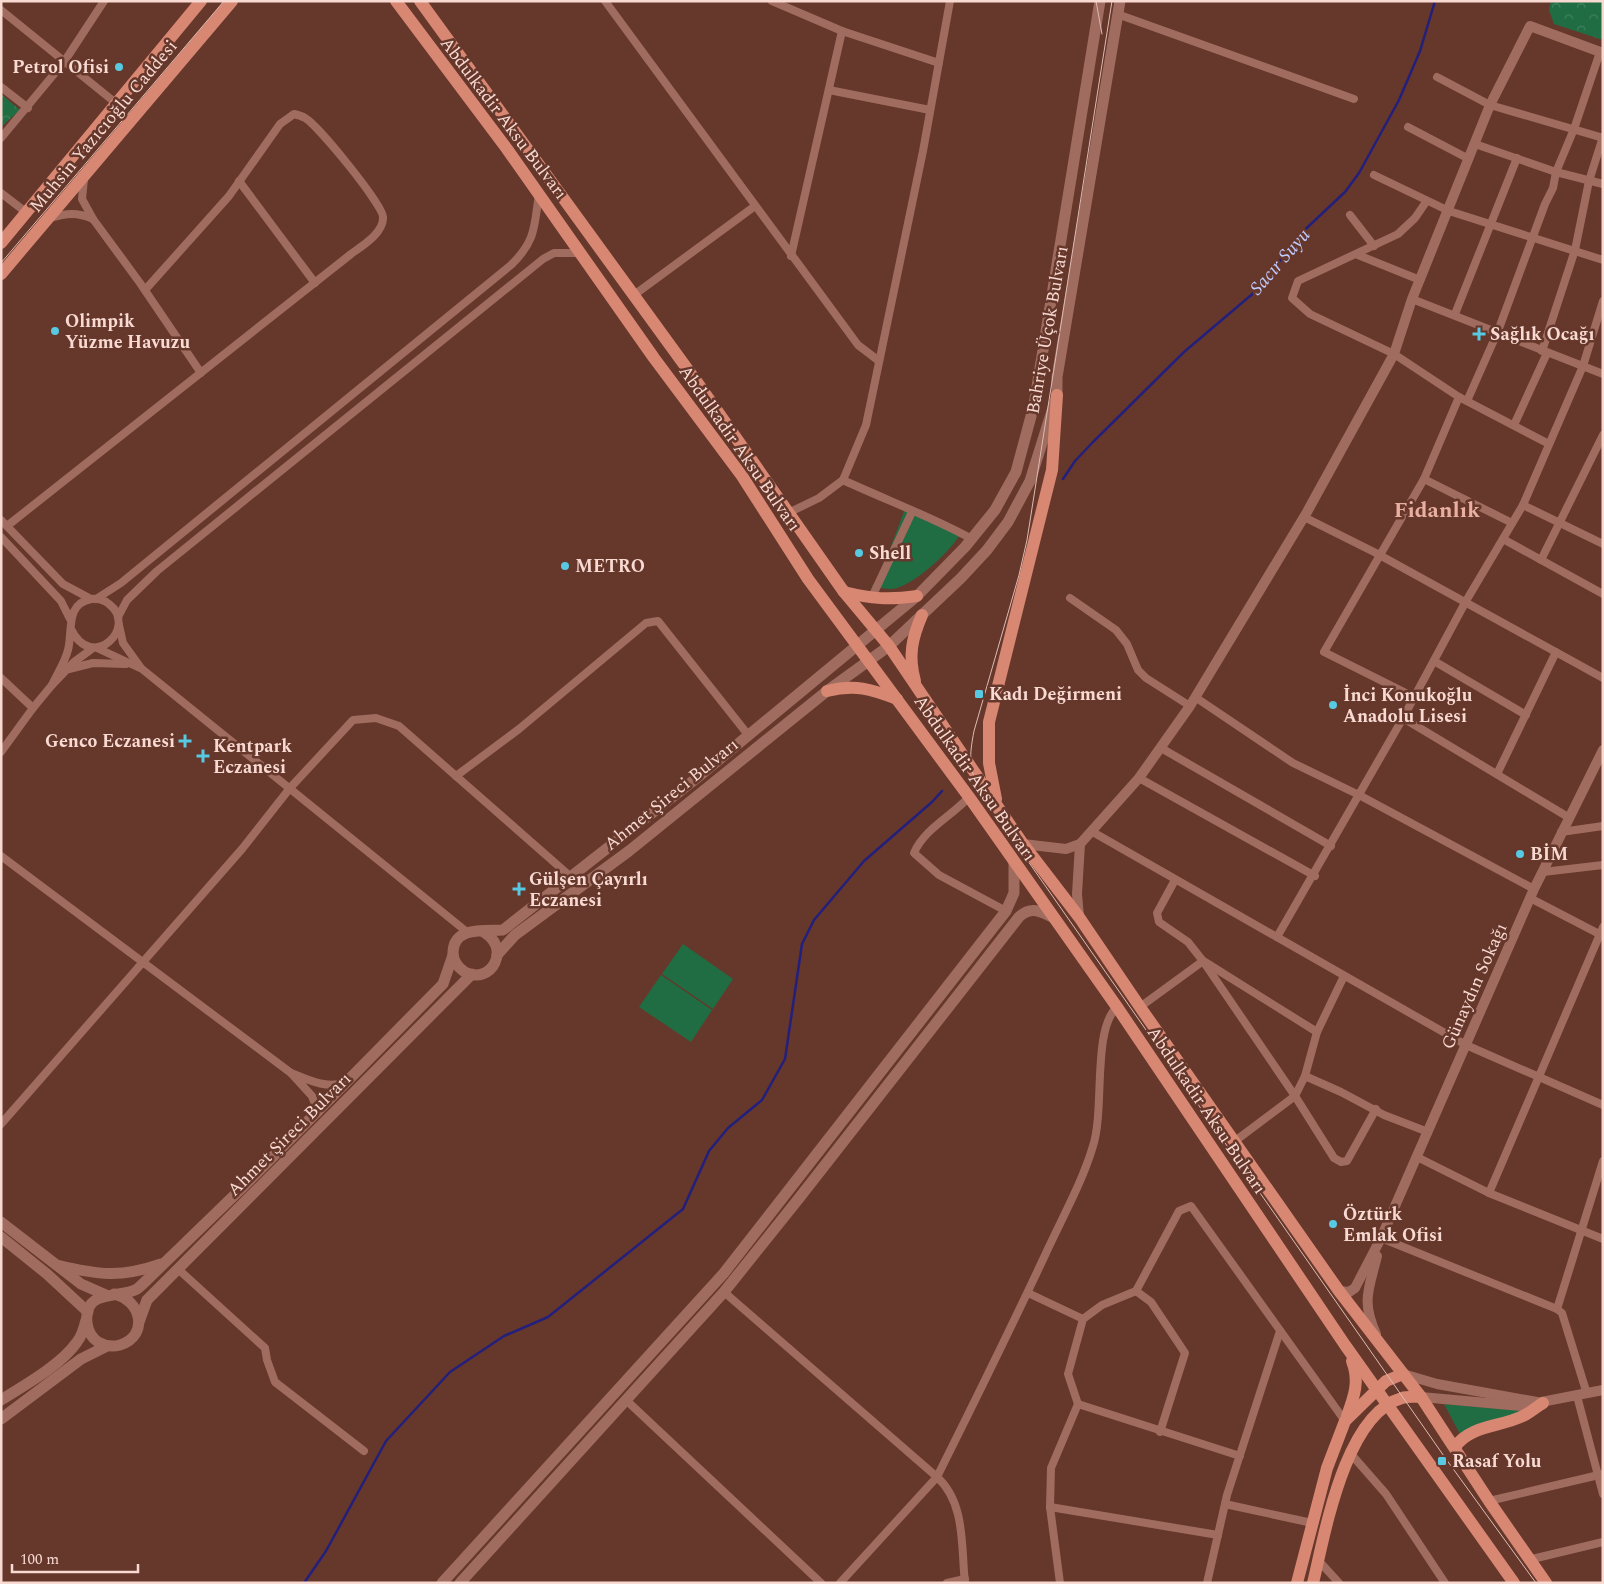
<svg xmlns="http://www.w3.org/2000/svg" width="1604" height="1584" viewBox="0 0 1604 1584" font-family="Spectral,serif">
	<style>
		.grass { fill: #206d43 }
		.forest { fill: url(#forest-crowns) }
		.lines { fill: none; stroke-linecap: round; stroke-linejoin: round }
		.stream { stroke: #23207d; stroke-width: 2.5 }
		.minor { stroke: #a06c5f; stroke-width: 8 }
		.tertiary { stroke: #a06c5f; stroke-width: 10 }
		.secondary { stroke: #a06c5f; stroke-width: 11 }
		.primary { stroke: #d88772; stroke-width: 12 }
		.tram { stroke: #ddbcb3; stroke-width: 1 }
		.poi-dot { fill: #57c9e3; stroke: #66372b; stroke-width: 2 }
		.labels { text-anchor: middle; stroke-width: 5; stroke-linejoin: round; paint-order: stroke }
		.poi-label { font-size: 18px; font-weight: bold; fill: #f8dad2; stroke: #66372b; text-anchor: start }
		.street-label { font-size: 18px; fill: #f8dad2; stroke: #66372b }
		.water-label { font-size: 19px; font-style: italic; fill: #c1ccff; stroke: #66372b }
		.district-label { font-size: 22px; font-weight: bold; fill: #e9b0a1; stroke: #66372b }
	</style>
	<defs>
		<pattern id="forest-crowns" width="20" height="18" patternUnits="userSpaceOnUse" patternTransform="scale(1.25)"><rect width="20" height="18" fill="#206d43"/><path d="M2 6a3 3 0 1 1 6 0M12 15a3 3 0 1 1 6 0" fill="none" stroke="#41815d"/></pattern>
	</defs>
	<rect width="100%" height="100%" fill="#66372b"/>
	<g class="grass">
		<path d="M905 509 961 533C951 551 917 582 897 588 889 591 879 587 871 586L877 583Z"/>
		<polygon points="683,944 733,979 713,1009 662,974"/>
		<polygon points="661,975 712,1010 691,1042 639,1007"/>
		<polygon points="1444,1404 1525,1411 1460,1434"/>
	</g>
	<g class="forest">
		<polygon points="1551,1 1603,1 1603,40 1554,24 1549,10"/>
		<polygon points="1,94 20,110 1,127"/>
	</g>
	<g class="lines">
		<g class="stream">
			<polyline points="1063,479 1075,461 1093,442 1184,352 1263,285 1295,239 1345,192 1359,173 1399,100 1420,51 1435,1"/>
			<polyline points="304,1583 326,1551 386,1441 450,1372 504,1336 548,1317 683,1209 709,1151 728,1128 762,1100 785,1059 802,944 814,920 864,861 932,802 942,791"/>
		</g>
		<g class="minor">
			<polyline points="605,1 858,345 879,361"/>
			<polyline points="772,1 842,31 939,63"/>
			<polyline points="1,10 117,104"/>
			<polyline points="1117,14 1354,99"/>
			<polyline points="1437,77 1490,105 1603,138"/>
			<polyline points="1,87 28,108"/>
			<polyline points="829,90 930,110"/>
			<polyline points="1408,127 1469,159"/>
			<polyline points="1,138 64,62 104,1"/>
			<polyline points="1475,144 1556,172 1603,184"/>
			<polyline points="1374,175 1449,211 1603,260"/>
			<polyline points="239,181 315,283"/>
			<polyline points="1,193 27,213"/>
			<polyline points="1426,202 1415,218 1398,234 1298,281 1292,298 1310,314 1394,354 1459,397 1549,444"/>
			<polyline points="1350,215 1374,246"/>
			<path d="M50 218C67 213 77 212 93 219L82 199 84 179"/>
			<polyline points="93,219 140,283 201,373"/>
			<polyline points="1358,255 1420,280"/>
			<polyline points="791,256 842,31"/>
			<polyline points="634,295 755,206"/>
			<polyline points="1412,299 1603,374"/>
			<polyline points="1455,314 1517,158"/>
			<polyline points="1542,351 1575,250 1589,181 1603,137"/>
			<polyline points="1467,401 1498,331 1545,204 1553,188 1556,172 1574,129 1600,52"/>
			<polyline points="1514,425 1547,353"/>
			<polyline points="1424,479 1512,523"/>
			<path d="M843 480C886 500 930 516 972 539"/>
			<polyline points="1523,505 1603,544"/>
			<polyline points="788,513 819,498 843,480 866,425 923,151 950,1"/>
			<polyline points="1304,517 1374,552 1603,678"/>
			<polyline points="1,520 63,584 91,599"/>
			<path d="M7 526 351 254C362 246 384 233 383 217 383 205 318 125 305 118 302 116 298 115 294 114L280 124 229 196 145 290"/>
			<polyline points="1,537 61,601 70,619"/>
			<polyline points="1503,539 1603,594"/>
			<polyline points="1541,560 1603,435"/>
			<polyline points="1070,598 1116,630 1127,644 1138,670 1146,678 1190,706"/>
			<path d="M96 599 121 583 511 265C536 241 534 227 539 194"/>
			<polyline points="871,599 912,512"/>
			<polyline points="118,617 127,600 157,571 543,259 554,253 581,253"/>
			<polyline points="119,625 123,643 141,668"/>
			<path d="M71 629C92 673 139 627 109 604 105 600 97 598 91 599 65 604 73 631 68 650 65 662 57 674 52 685L74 662 93 648"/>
			<polyline points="97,648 142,669 467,932"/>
			<polyline points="1434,661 1526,715"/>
			<polyline points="69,669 93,663 126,664"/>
			<polyline points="1,678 33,708 1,752"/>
			<polyline points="1195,697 1293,763 1359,795 1534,889"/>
			<polyline points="1414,697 1324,652 1424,479 1459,397"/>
			<polyline points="33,708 52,685"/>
			<polyline points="1403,718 1568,817"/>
			<polyline points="1161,748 1331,846"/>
			<polyline points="1497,774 1556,652"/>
			<polyline points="456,776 519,729 646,623 658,621 749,736"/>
			<polyline points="1139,778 1315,876"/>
			<path d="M969 797C952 816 924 829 914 853L939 875 1006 911"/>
			<polyline points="1091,831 1466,1045 1603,1105"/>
			<polyline points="1561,832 1603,826"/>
			<polyline points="1,856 291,1073"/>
			<polyline points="1543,872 1603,865"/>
			<polyline points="1530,898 1603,936"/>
			<polyline points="1277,937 1403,718 1466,601 1523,505 1583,366 1603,301"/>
			<polyline points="1203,961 1295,1096 1334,1158 1341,1162 1347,1161 1376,1109"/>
			<polyline points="1205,962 1317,1032"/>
			<polyline points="1140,1007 1203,961 1188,942 1159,922 1157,913 1175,880"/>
			<polyline points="1305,1076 1317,1032 1344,976"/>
			<path d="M318 1113 312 1096 291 1073C311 1081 324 1088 345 1083"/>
			<polyline points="1,1124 242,849 290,788 353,720 376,718 399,726 571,877"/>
			<polyline points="1235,1141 1295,1096 1305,1076 1341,1092 1384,1115 1428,1132"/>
			<polyline points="1417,1157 1489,1193 1603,1239"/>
			<polyline points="1489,1193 1603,927"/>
			<polyline points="1381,1238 1557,1309 1603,1161"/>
			<polyline points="178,1269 265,1348 267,1360 275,1382 364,1451"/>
			<polyline points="1136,1291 1151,1302 1185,1353 1160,1432"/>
			<polyline points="724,1292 937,1477 840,1583"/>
			<polyline points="1028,1293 1083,1319"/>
			<polyline points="1557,1309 1562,1313 1587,1394"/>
			<polyline points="1577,1396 1603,1494"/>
			<polyline points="626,1400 821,1583"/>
			<polyline points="1078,1404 1240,1456"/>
			<polyline points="1351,1454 1386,1494 1445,1583"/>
			<polyline points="1489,1501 1603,1474"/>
			<polyline points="1225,1504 1312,1523"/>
			<polyline points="1050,1507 1218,1535"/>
			<polyline points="1318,1560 1339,1583"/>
			<polyline points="1528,1560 1603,1542"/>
			<polyline points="947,1583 965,1579"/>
			<path d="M965 1583C961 1548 966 1503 937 1477 974 1403 1011 1328 1046 1253 1062 1218 1082 1183 1093 1146 1105 1109 1092 1030 1117 1007"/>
			<polyline points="1060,1583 1050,1507 1051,1468 1078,1404 1068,1374 1083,1319 1102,1305 1136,1291 1179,1211 1191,1206 1345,1421"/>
			<polyline points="1207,1583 1227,1495 1280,1331"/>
		</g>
		<g class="tertiary">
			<polyline points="1023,844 1066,849 1080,844 1139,778 1190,706 1307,512 1394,354 1412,299 1490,105 1530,26 1603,53"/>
			<polyline points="1079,917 1077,894 1080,844"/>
			<polyline points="1339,1291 1349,1292 1355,1288 1381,1238 1534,889 1603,750"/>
			<path d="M1376 1334C1361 1301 1369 1289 1377 1256"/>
			<polyline points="1403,1374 1437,1384 1537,1402"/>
			<polyline points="1421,1397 1521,1406 1603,1390"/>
		</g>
		<g class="secondary">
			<path d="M482 931C513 947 491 986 465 972 458 968 453 960 453 953 453 926 485 931 503 930L698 777 917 596 965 547 995 510 1016 472 1034 405 1100 1"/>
			<polyline points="497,955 515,935 629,851 827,691 889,646 961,578 987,550 1008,522 1030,481 1057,395 1057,377 1120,1"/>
			<polyline points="1,1222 81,1284 106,1295"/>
			<polyline points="1,1237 47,1274 88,1312"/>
			<path d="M57 1265C98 1275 121 1278 161 1264"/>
			<path d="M114 1294C142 1300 149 1336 120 1345 113 1347 105 1346 98 1342 92 1338 88 1331 87 1323 83 1288 120 1299 137 1289 142 1285 147 1280 151 1276L245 1185 443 984 453 955"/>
			<polyline points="139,1322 147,1300 472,974"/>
			<path d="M1 1400C25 1385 61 1365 77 1342 82 1336 84 1328 86 1320"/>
			<polyline points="1,1419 81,1359 107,1346"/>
			<polyline points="442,1583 724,1273 1006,911 1014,893 1014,863"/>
			<path d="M460 1583 724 1292 800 1197 1019 917C1031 906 1041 911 1054 918"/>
		</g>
		<g class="primary">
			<polyline points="396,1 507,149 654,358 742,476 808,579 969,797 1117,1007 1345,1345 1514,1583"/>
			<polyline points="420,1 699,385 844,592 889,646 1023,844 1079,917 1140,1007 1339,1291 1421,1397 1489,1501 1546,1583"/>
			<polyline points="1,243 201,1"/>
			<polyline points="1,274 232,1"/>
			<path d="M844 592C872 599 889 600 917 596"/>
			<path d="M915 681C908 656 912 638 922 615"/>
			<path d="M827 691C855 684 871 689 897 699"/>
			<polyline points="996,799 989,763 989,722 1052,470 1057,395"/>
			<path d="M1347 1416C1354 1397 1360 1381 1352 1361"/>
			<path d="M1455 1447C1470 1425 1501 1427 1523 1416 1530 1413 1536 1407 1543 1403"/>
			<polyline points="1297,1583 1327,1468 1345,1421 1386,1381 1403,1374"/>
			<path d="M1313 1583C1325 1533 1345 1414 1402 1398 1408 1396 1415 1397 1421 1397"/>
		</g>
		<g class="tram">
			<polyline points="1096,1 1102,34"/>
			<path d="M1112 1 1027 540 1019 575 974 731C969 757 969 767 979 791L1446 1459 1536 1583"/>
			<polyline points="1,263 224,1"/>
		</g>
	</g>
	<g class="poi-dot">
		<circle cx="119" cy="67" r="5"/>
		<circle cx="55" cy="331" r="5"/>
		<path d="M1476.5 326.5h5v5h5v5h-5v5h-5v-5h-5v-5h5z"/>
		<circle cx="859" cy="553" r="5"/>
		<circle cx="565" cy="566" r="5"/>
		<rect x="974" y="689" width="10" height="10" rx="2.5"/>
		<circle cx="1333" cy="705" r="5"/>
		<path d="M182.5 733.5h5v5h5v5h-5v5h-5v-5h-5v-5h5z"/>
		<path d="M200.5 748.5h5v5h5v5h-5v5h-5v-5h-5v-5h5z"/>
		<circle cx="1520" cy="854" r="5"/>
		<path d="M516.5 881.5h5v5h5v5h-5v5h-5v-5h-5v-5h5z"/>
		<circle cx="1333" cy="1224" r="5"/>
		<rect x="1437" y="1456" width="10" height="10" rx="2.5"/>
	</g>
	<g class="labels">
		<g class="poi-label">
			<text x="109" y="73" text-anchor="end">Petrol Ofisi</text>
			<text x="65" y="327">Olimpik<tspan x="65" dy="21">Yüzme Havuzu</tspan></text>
			<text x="1490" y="340">Sağlık Ocağı</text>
			<text x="869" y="559">Shell</text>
			<text x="575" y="572">METRO</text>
			<text x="989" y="700">Kadı Değirmeni</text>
			<text x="1343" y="701">İnci Konukoğlu<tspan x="1343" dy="21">Anadolu Lisesi</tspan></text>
			<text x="175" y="747" text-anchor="end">Genco Eczanesi</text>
			<text x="213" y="752">Kentpark<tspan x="213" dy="21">Eczanesi</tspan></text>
			<text x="1530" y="860">BİM</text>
			<text x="529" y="885">Gülşen Çayırlı<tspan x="529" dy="21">Eczanesi</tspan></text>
			<text x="1343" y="1220">Öztürk<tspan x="1343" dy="21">Emlak Ofisi</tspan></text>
			<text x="1452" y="1467">Rasaf Yolu</text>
		</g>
		<g class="street-label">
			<text transform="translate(504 118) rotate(53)" y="6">Abdulkadir Aksu Bulvarı</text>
			<text transform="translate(103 126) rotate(-50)" y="6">Muhsin Yazıcıoğlu Caddesi</text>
			<text transform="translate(1047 330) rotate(-80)" y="6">Bahriye Üçok Bulvarı</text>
			<text transform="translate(740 448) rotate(55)" y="6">Abdulkadir Aksu Bulvarı</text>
			<text transform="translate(975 778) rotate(55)" y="6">Abdulkadir Aksu Bulvarı</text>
			<text transform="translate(671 794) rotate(-39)" y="6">Ahmet Şireci Bulvarı</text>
			<text transform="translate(1474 986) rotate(-66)" y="6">Günaydın Sokağı</text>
			<text transform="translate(1207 1110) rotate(56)" y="6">Abdulkadir Aksu Bulvarı</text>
			<text transform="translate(289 1134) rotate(-45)" y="6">Ahmet Şireci Bulvarı</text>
		</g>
		<g class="water-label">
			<text transform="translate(1279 261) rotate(-49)" y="7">Sacır Suyu</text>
		</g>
		<g class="district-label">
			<text x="1437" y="517">Fidanlık</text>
		</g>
	</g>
	<rect width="1604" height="1584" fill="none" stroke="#f8dad2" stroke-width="5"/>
	<path d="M12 1564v8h126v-8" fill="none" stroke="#f8dad2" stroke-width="2.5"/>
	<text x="20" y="1564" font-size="15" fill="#f8dad2" stroke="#66372b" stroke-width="4" paint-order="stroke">100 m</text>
</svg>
